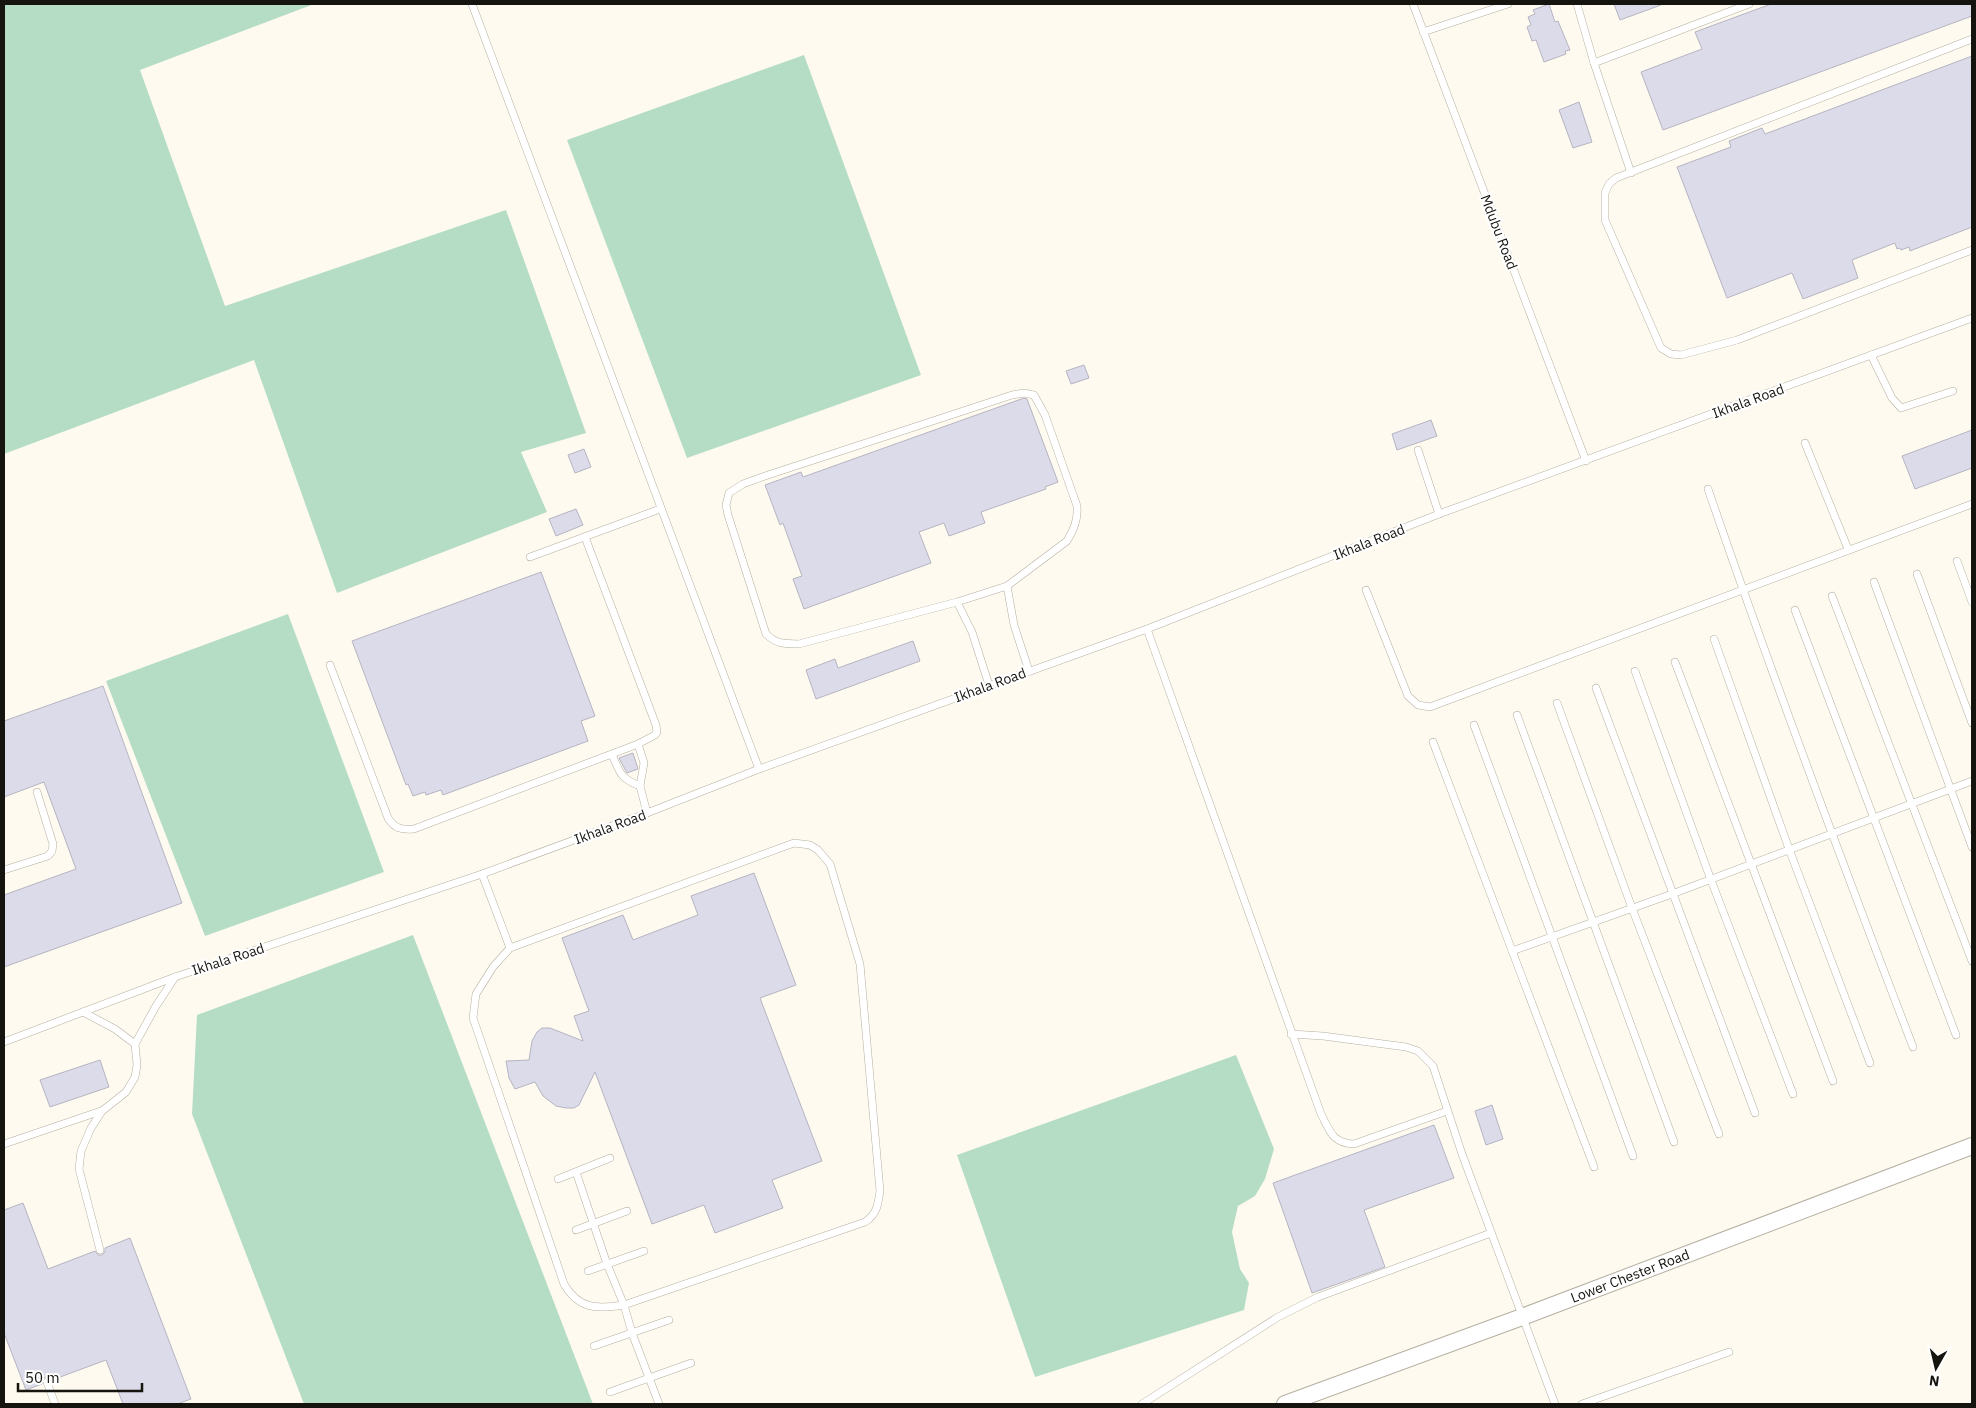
<svg xmlns="http://www.w3.org/2000/svg" width="1976" height="1408" viewBox="0 0 1976 1408" font-family="'IBM Plex Sans',sans-serif">
	<style>
		.green { fill: #b5ddc6 }
		.building { fill: #dcdbe9; stroke: #b5b4c2 }
		.lines { fill: none; stroke-linecap: round; stroke-linejoin: round }
		.service-casing { stroke: #b5afa2; stroke-width: 8 }
		.tertiary-casing { stroke: #b5afa2; stroke-width: 18 }
		.service { stroke: #fff; stroke-width: 7 }
		.tertiary { stroke: #fff; stroke-width: 16 }
		.labels { text-anchor: middle; stroke-width: 4.5; stroke-linejoin: round; paint-order: stroke }
		.street-label { font-size: 14px; fill: #16140f; stroke: #fff }
	</style>
	<rect width="100%" height="100%" fill="#fffaef"/>
	<g class="green">
		<polygon points="4,4 314,4 140,70 225,306 506,210 586,433 521,452 547,512 337,593 254,360 4,454"/>
		<polygon points="804,55 921,375 687,458 567,140"/>
		<polygon points="288,614 384,872 205,936 106,681"/>
		<polygon points="413,935 593,1404 304,1404 192,1114 197,1015"/>
		<polygon points="1236,1055 1274,1149 1265,1179 1255,1196 1238,1206 1232,1232 1240,1269 1249,1283 1244,1310 1035,1377 957,1155"/>
	</g>
	<g class="building">
		<polygon points="1549,4 1555,22 1558,21 1570,50 1565,51 1566,54 1544,62 1536,40 1532,41 1527,27 1531,25 1528,17 1535,14 1533,10"/>
		<polygon points="1614,4 1660,4 1661,5 1620,20"/>
		<polygon points="1771,4 1972,4 1972,16 1663,130 1641,72 1702,49 1695,32"/>
		<polygon points="1972,56 1972,227 1910,251 1909,247 1901,250 1900,248 1897,249 1895,243 1852,260 1858,278 1803,299 1792,273 1727,298 1677,167 1731,147 1729,141 1762,128 1765,134"/>
		<polygon points="1579,102 1592,142 1573,148 1559,110"/>
		<polygon points="1084,365 1089,378 1071,384 1066,371"/>
		<polygon points="1024,398 1027,399 1058,482 1045,487 1046,489 981,512 985,523 949,536 944,523 919,532 931,563 804,609 793,579 802,576 783,523 780,525 765,485 801,472 803,477"/>
		<polygon points="1431,420 1437,436 1397,450 1392,434"/>
		<polygon points="1972,430 1972,468 1915,489 1902,456"/>
		<polygon points="584,449 591,467 575,473 568,455"/>
		<polygon points="576,509 583,525 556,536 549,519"/>
		<polygon points="541,572 595,716 581,721 588,741 443,795 441,790 426,795 425,792 413,796 408,784 406,785 352,641"/>
		<polygon points="913,641 920,661 816,699 806,670 835,659 838,668"/>
		<polygon points="103,686 182,903 4,967 4,895 76,869 44,782 4,797 4,721"/>
		<polygon points="633,753 638,769 627,773 619,758"/>
		<polygon points="754,873 796,985 760,998 822,1161 772,1180 783,1208 715,1233 704,1205 652,1224 595,1072 579,1105 574,1108 566,1108 556,1106 543,1096 535,1082 515,1089 509,1078 506,1061 529,1060 532,1041 537,1032 542,1028 550,1028 583,1041 574,1016 589,1011 562,938 623,915 633,940 698,915 691,896"/>
		<polygon points="100,1060 109,1087 50,1107 40,1080"/>
		<polygon points="1492,1105 1503,1139 1486,1145 1475,1111"/>
		<polygon points="1434,1125 1454,1178 1364,1210 1385,1267 1312,1293 1273,1183"/>
		<polygon points="23,1203 48,1269 95,1251 98,1255 102,1255 105,1252 105,1248 130,1238 191,1399 177,1404 123,1404 106,1360 52,1380 48,1377 45,1377 42,1381 42,1384 26,1390 4,1333 4,1210"/>
	</g>
	<g class="lines">
		<defs>
			<g id="service">
				<polyline points="472,4 759,769"/>
				<polyline points="1413,4 1586,461"/>
				<polyline points="1577,4 1594,63 1631,173"/>
				<polyline points="1423,32 1508,4"/>
				<polyline points="1972,39 1616,178 1609,184 1605,193 1605,220 1661,348 1671,354 1681,355 1737,340 1972,250"/>
				<polyline points="1594,63 1749,4"/>
				<polyline points="1871,355 1892,398 1901,408 1953,391"/>
				<polyline points="1805,443 1848,549"/>
				<polyline points="1418,450 1439,514"/>
				<path d="M1708 489C1772 676 1842 862 1913 1047"/>
				<polyline points="530,557 660,509"/>
				<polyline points="1957,561 1972,602"/>
				<polyline points="1917,574 1972,723"/>
				<polyline points="1874,582 1972,847"/>
				<polyline points="1007,586 1014,625 1029,671"/>
				<polyline points="1366,590 1408,696 1418,705 1430,707 1972,504"/>
				<polyline points="1832,596 1972,961"/>
				<path d="M957 602 1007 586 1067 541C1074 529 1078 520 1077 506L1045 415 1034 395 1024 393 1012 395 765 476 743 484 729 493 726 505 728 515 766 634C776 644 785 644 799 644L957 602 972 632 989 685"/>
				<polyline points="1795,610 1956,1035"/>
				<path d="M1147 629 1321 1114C1330 1131 1332 1143 1354 1144L1447 1111"/>
				<polyline points="1714,639 1789,849 1870,1063"/>
				<polyline points="1675,662 1833,1081"/>
				<path d="M330 665 388 818C395 829 402 830 414 829L638 744 655 735 657 732 656 725 585 537"/>
				<polyline points="1635,671 1711,880 1793,1094"/>
				<polyline points="1596,688 1755,1113"/>
				<polyline points="1557,703 1632,908 1719,1134"/>
				<polyline points="1517,715 1674,1142"/>
				<polyline points="1474,725 1633,1156"/>
				<polyline points="1433,742 1594,1167"/>
				<polyline points="638,744 644,763 640,786 647,813"/>
				<path d="M612 754C619 772 621 779 640 786"/>
				<path d="M794 843 810 845 818 850 830 864 860 964 880 1191C878 1205 877 1214 865 1222L624 1305C598 1309 579 1310 564 1284L473 1018 476 994 493 967 510 948Z"/>
				<polyline points="4,870 48,856 52,851 53,844 37,792"/>
				<polyline points="482,874 510,948"/>
				<polyline points="1512,951 1672,894 1972,781"/>
				<polyline points="83,1012 115,1029 135,1044 137,1065 135,1077 126,1092 102,1111 91,1128 81,1151 79,1169 100,1250"/>
				<polyline points="1291,1034 1323,1036 1406,1047 1418,1051 1433,1066 1462,1154 1555,1404"/>
				<polyline points="4,1042 175,977 482,874 647,813 759,769 1147,629 1439,514 1972,318"/>
				<polyline points="135,1044 156,1006 175,977"/>
				<polyline points="4,1144 101,1111"/>
				<polyline points="576,1172 607,1264 624,1305 632,1333 659,1404"/>
				<polyline points="558,1179 610,1158"/>
				<polyline points="576,1230 627,1211"/>
				<polyline points="588,1271 644,1251"/>
				<polyline points="594,1346 669,1320"/>
				<polyline points="47,1382 55,1404"/>
				<polyline points="610,1392 691,1363"/>
				<polyline points="1142,1404 1278,1317 1318,1297 1491,1233"/>
				<polyline points="1582,1404 1729,1352"/>
			</g>
			<g id="tertiary">
				<path id="s1" d="M1285 1404 1522 1317 1972 1146"/>
			</g>
		</defs>
		<use href="#service" class="service-casing"/>
		<use href="#tertiary" class="tertiary-casing"/>
		<use href="#service" class="service"/>
		<use href="#tertiary" class="tertiary"/>
	</g>
	<g class="labels">
		<g class="street-label">
			<text transform="translate(1499 232) rotate(69)" y="5">Mdubu Road</text>
			<text transform="translate(1748 401) rotate(-20)" y="5">Ikhala Road</text>
			<text transform="translate(1369 542) rotate(-21)" y="5">Ikhala Road</text>
			<text transform="translate(990 685) rotate(-20)" y="5">Ikhala Road</text>
			<text transform="translate(610 827) rotate(-20)" y="5">Ikhala Road</text>
			<text transform="translate(228 959) rotate(-18)" y="5">Ikhala Road</text>
			<text dy="5" stroke="none"><textPath href="#s1" startOffset="368">Lower Chester Road</textPath></text>
		</g>
	</g>
	<rect width="1976" height="1408" fill="none" stroke="#16140f" stroke-width="10"/>
	<g transform="translate(1936 1368) rotate(188)" stroke="#ffffff" stroke-width="4" paint-order="stroke">
	<path d="M0-4L9 19L0 12L-9 19Z" fill="#16140f"/>
	<text y="-8" font-size="14" font-weight="bold" text-anchor="middle" fill="#16140f">N</text>
	</g>
	<path d="M18 1383v8h124v-8" fill="none" stroke="#16140f" stroke-width="2.5"/>
	<text x="25" y="1383" font-size="15" fill="#16140f" stroke="#ffffff" stroke-width="4" paint-order="stroke">50 m</text>
</svg>
